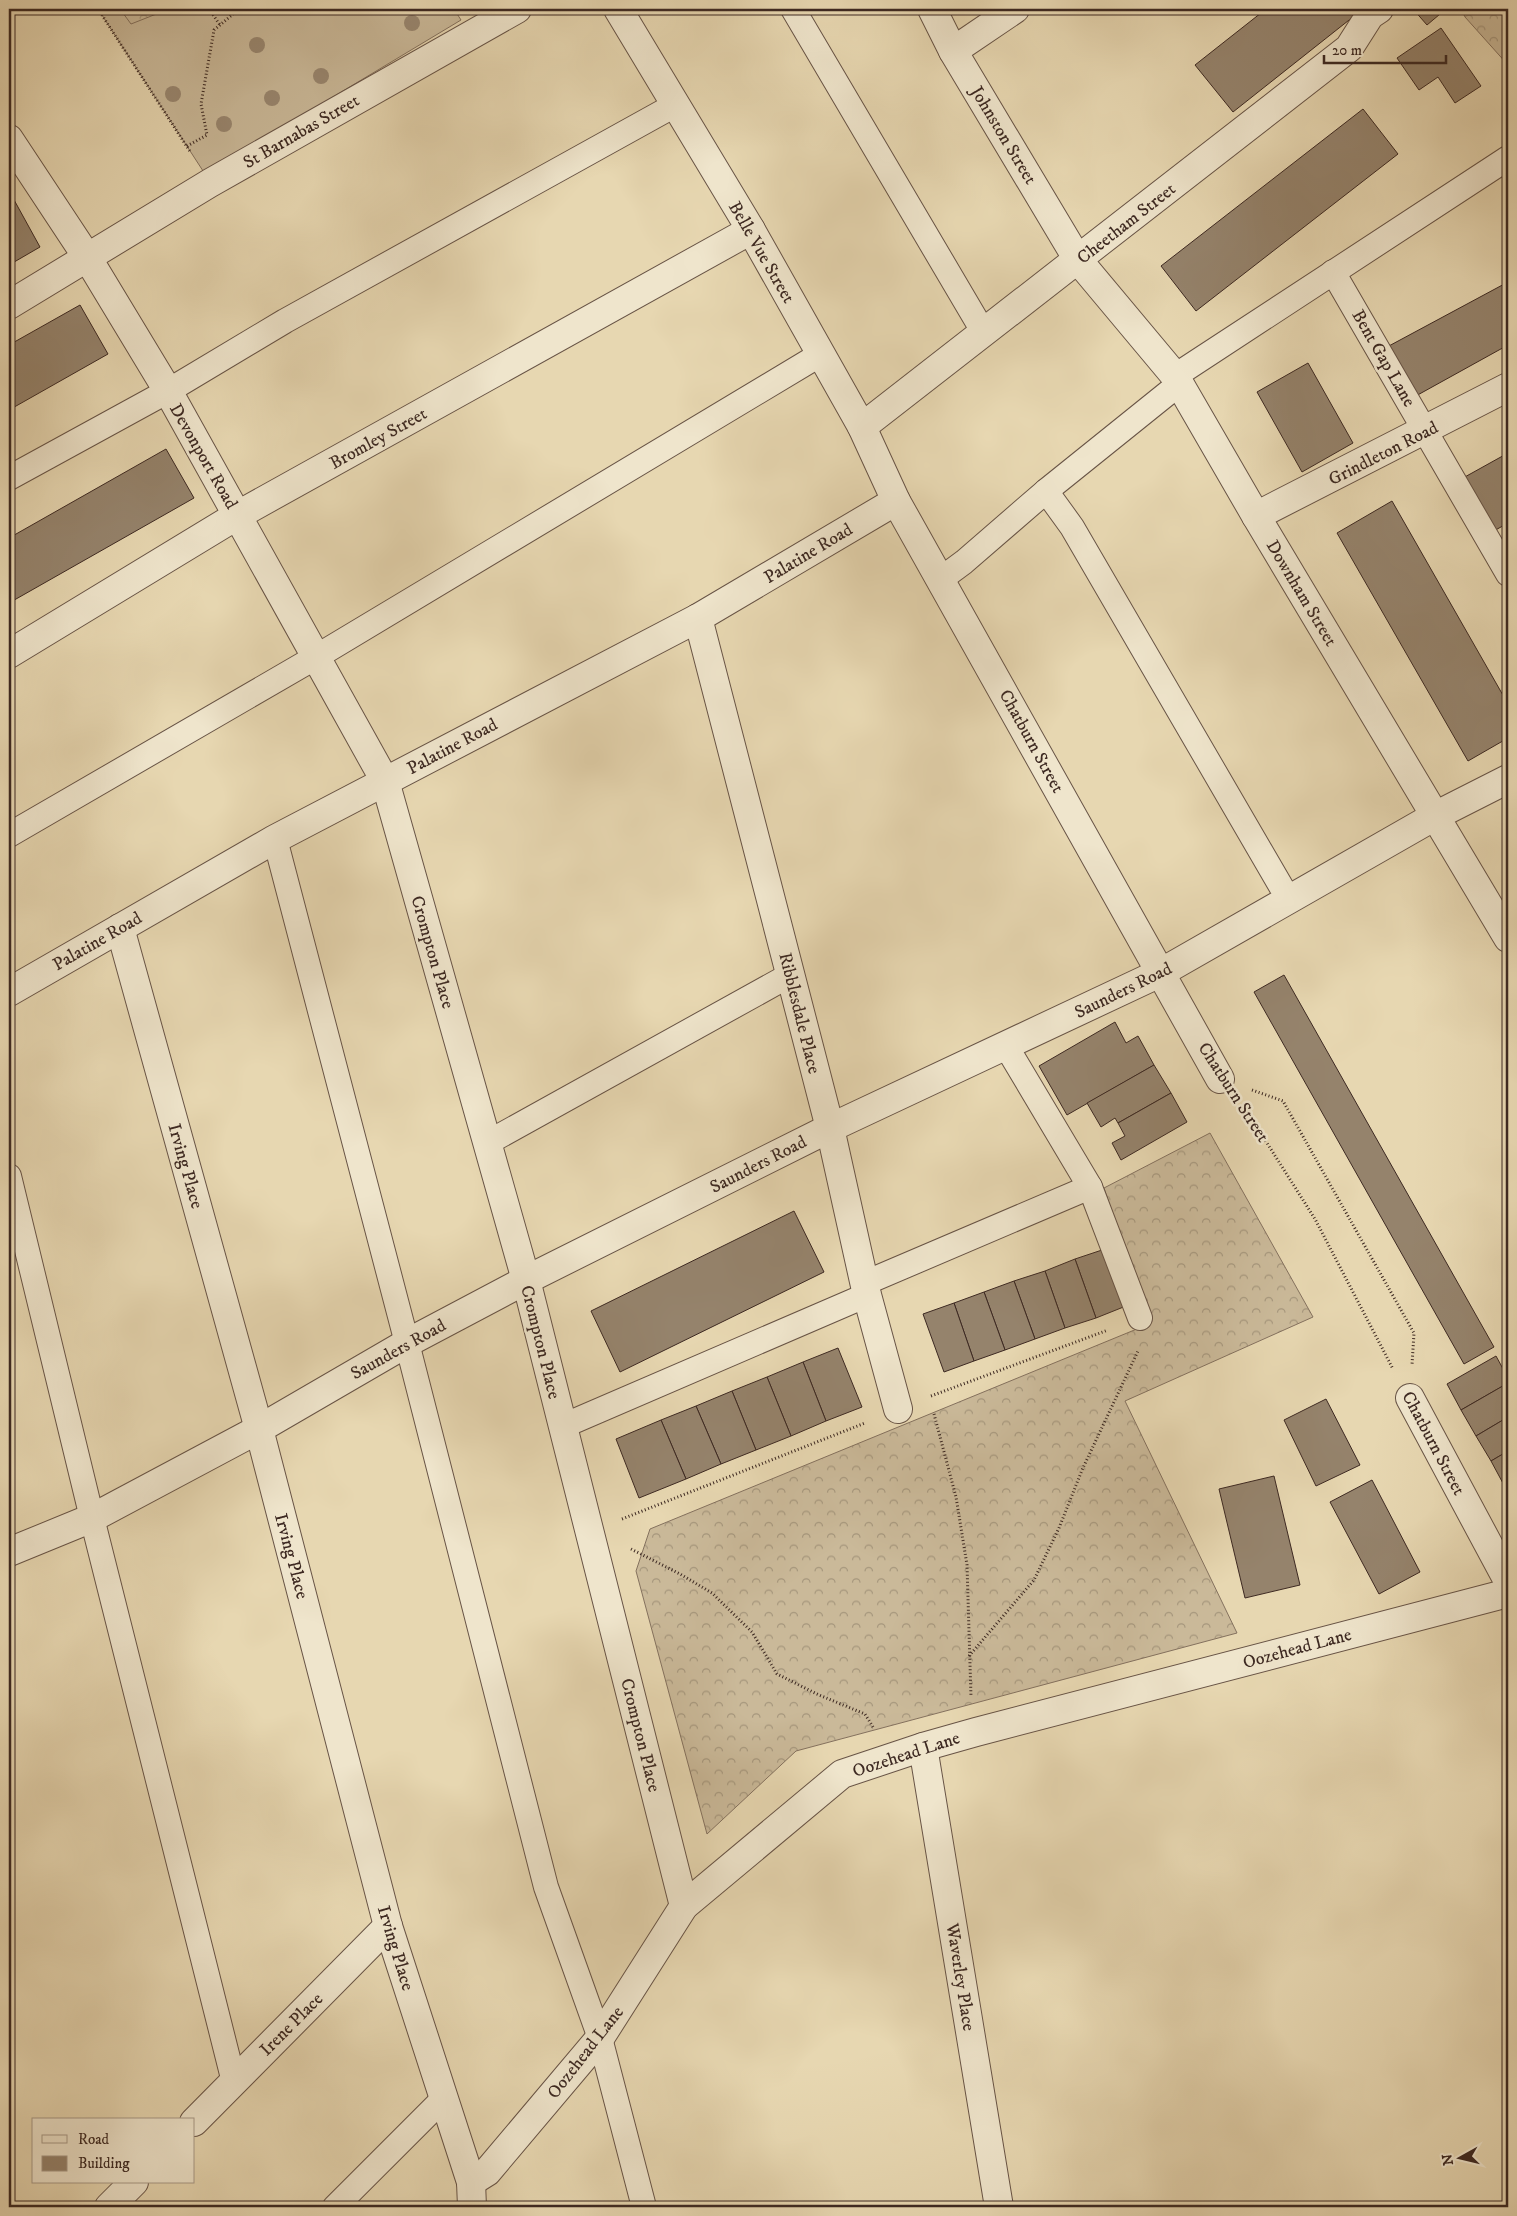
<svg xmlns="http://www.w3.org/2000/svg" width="1517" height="2216" viewBox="0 0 1517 2216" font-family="'IM FELL DW Pica',serif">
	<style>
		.grass { fill: #cab999; stroke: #84715e }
		.forest { fill: url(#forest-crowns); stroke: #84715e }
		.building { fill: #95836c; stroke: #3d2922 }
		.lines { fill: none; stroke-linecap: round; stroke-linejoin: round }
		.service-casing { stroke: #685446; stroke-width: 26 }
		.minor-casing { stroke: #685446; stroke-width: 30 }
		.path { stroke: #3d2922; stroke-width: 3; stroke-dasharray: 1 2.5; stroke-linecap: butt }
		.service { stroke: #efe5cc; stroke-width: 24 }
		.minor { stroke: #efe5cc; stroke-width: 28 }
		.tree { fill: #998770 }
		.labels { text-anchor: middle; stroke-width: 5; stroke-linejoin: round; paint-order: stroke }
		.street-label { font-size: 18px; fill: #3d2922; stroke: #efe5cc }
	</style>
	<defs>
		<pattern id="forest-crowns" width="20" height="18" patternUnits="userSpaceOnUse" patternTransform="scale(1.25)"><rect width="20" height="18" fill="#cab999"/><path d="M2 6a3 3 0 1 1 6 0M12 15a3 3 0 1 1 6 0" fill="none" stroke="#a5967c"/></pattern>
	</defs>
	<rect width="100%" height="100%" fill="#e7d7b1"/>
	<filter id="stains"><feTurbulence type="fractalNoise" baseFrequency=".004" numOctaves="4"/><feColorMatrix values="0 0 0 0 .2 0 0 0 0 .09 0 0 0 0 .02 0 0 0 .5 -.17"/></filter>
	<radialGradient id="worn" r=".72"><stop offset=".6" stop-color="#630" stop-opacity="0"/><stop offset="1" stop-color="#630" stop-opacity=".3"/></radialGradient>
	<polygon class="grass" points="98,9 454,9 461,20 205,174"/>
	<g class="forest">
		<polygon points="120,9 169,9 131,24"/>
		<polygon points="1461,9 1508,9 1508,65 1465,17"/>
		<polygon points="1210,1133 1313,1317 1125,1401 1237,1633 796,1751 707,1834 636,1571 650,1529 1149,1324 1104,1188"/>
	</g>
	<g class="building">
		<polygon points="1266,9 1363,9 1233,112 1195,65"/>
		<polygon points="1413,9 1446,9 1427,25"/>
		<polygon points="1441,28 1481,86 1455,103 1438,77 1419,90 1397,58"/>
		<polygon points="1363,109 1398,154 1196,311 1161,266"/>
		<polygon points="13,198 40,247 9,265 9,200"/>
		<polygon points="1508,282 1508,345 1414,397 1387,347"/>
		<polygon points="80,305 108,354 9,410 9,345"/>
		<polygon points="1308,363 1353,443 1302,472 1257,392"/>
		<polygon points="166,449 194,498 9,603 9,538"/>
		<polygon points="1508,453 1508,523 1492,532 1463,478"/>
		<polygon points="1392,501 1508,704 1508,738 1468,761 1337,533"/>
		<polygon points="1284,975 1494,1347 1464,1364 1254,992"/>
		<polygon points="1115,1022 1126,1043 1138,1036 1154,1065 1067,1115 1039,1066"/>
		<polygon points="1154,1065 1171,1093 1118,1123 1115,1118 1101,1127 1087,1103"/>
		<polygon points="1171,1093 1187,1122 1121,1160 1112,1143 1125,1136 1118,1123"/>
		<polygon points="794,1211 824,1272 620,1372 591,1311"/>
		<polygon points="1105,1249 1126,1306 1096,1318 1075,1259"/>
		<polygon points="1075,1259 1096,1318 1065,1328 1045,1271"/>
		<polygon points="1045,1271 1065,1328 1035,1339 1014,1281"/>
		<polygon points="1014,1281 1035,1339 1005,1350 984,1292"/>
		<polygon points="984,1292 1005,1350 974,1361 954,1303"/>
		<polygon points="954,1303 974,1361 944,1372 923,1314"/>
		<polygon points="838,1348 862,1407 826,1421 803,1362"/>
		<polygon points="1496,1356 1508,1378 1508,1383 1461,1410 1447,1384"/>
		<polygon points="803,1362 826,1421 791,1436 767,1377"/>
		<polygon points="767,1377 791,1436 756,1450 732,1391"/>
		<polygon points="1508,1383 1508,1417 1476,1436 1461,1410"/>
		<polygon points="732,1391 756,1450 721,1464 696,1406"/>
		<polygon points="1326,1399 1360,1465 1316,1486 1284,1420"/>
		<polygon points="696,1406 721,1464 686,1479 661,1420"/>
		<polygon points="1508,1417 1508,1451 1491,1461 1476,1436"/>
		<polygon points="661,1420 686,1479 639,1498 616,1439"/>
		<polygon points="1508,1451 1508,1485 1505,1487 1491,1461"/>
		<polygon points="1274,1476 1300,1585 1245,1598 1219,1489"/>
		<polygon points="1372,1480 1420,1572 1379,1594 1330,1502"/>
	</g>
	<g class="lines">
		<defs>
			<g id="service">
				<polyline points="793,9 984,333"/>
				<polyline points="1333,272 1508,574"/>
				<polyline points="1175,376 1508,158"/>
				<polyline points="9,478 168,391 285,321 675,105"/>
				<polyline points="1046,491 1072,527 1289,900"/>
				<polyline points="941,579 964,562 1046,491 1179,384"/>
				<polyline points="9,835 316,657 821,354"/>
				<polyline points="275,839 407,1343 546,1887 600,2038 644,2207"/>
				<polyline points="1006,1046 1090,1187 1140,1318"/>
				<polyline points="487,1143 790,975"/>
				<polyline points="9,1176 92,1518 234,2082"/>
				<polyline points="865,1283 1090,1187"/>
				<polyline points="563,1426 867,1295"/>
				<polyline points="335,2207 444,2098"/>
			</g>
			<g id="minor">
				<polyline points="618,9 751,230 862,427 896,501 1220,1079"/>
				<polyline points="932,9 953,51 1078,260 1175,376 1256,516 1508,938"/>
				<polyline points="953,51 1015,9"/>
				<polyline points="9,139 87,257 168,391 385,781 526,1280 684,1906"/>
				<polyline points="9,305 210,183 517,9"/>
				<polyline points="862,427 1349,48 1370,15 1379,9"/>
				<polyline points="1256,516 1508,387"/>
				<polyline points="698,618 830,1128 867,1295 898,1409"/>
				<polyline points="9,654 238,515 751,230"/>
				<polyline points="120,928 259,1429 388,1926 471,2182 472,2207"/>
				<polyline points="9,992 275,839 698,618 896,501"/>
				<polyline points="1410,1398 1508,1581"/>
				<polyline points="9,1552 92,1518 259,1429 407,1343 526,1280 830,1128 1162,972 1435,816 1508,779"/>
				<polyline points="923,1747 999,2207"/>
				<polyline points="194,2122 388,1926"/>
				<polyline points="471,2182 487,2172 600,2038 684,1906 842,1774 923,1747 976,1732 1508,1593"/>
				<polyline points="109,2207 134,2182"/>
			</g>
		</defs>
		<use href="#service" class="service-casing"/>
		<use href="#minor" class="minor-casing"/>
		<g class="path">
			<polyline points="98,9 191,153"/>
			<polyline points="209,9 220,25"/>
			<polyline points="187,146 207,135 201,104 214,30 239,9"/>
			<polyline points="1252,1090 1283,1101 1414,1333 1412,1365"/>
			<polyline points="1243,1105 1315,1219 1393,1369"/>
			<polyline points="931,1396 1108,1330"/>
			<polyline points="934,1414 956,1497 967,1565 971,1697"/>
			<polyline points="622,1519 865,1423"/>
			<polyline points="631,1549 680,1574 712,1593 752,1632 777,1674 819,1695 865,1714 873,1727"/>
			<polyline points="969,1656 1034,1580 1059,1528 1082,1470 1138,1351"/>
		</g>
		<use href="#service" class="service"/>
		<use href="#minor" class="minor"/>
	</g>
	<g class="tree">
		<circle cx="412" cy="23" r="8"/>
		<circle cx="257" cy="45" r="8"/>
		<circle cx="321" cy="76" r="8"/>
		<circle cx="173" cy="94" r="8"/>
		<circle cx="272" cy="98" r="8"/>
		<circle cx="224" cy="124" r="8"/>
	</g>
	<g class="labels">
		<g class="street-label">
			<text transform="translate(301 131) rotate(-30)" y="6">St Barnabas Street</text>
			<text transform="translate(1004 135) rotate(59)" y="6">Johnston Street</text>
			<text transform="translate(1126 223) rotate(-38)" y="6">Cheetham Street</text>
			<text transform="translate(762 252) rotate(60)" y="6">Belle Vue Street</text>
			<text transform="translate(1384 358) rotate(60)" y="6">Bent Gap Lane</text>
			<text transform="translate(378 438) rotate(-29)" y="6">Bromley Street</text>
			<text transform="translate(1383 453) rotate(-27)" y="6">Grindleton Road</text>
			<text transform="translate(204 456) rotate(60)" y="6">Devonport Road</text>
			<text transform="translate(808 553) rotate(-31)" y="6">Palatine Road</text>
			<text transform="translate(1302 593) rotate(59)" y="6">Downham Street</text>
			<text transform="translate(1032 741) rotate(61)" y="6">Chatburn Street</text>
			<text transform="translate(452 746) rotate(-28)" y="6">Palatine Road</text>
			<text transform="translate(97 941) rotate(-30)" y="6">Palatine Road</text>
			<text transform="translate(433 952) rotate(74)" y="6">Crompton Place</text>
			<text transform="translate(1123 990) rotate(-26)" y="6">Saunders Road</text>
			<text transform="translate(800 1013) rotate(76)" y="6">Ribblesdale Place</text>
			<text transform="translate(1234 1092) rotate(57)" y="6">Chatburn Street</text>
			<text transform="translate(758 1164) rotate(-27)" y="6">Saunders Road</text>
			<text transform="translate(186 1166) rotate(74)" y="6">Irving Place</text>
			<text transform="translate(541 1342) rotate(76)" y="6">Crompton Place</text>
			<text transform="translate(398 1349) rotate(-29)" y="6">Saunders Road</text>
			<text transform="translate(1434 1443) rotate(62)" y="6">Chatburn Street</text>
			<text transform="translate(292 1556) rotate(75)" y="6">Irving Place</text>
			<text transform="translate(1297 1648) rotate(-15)" y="6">Oozehead Lane</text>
			<text transform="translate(641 1735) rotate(76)" y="6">Crompton Place</text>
			<text transform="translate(906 1754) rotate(-18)" y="6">Oozehead Lane</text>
			<text transform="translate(396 1948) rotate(73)" y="6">Irving Place</text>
			<text transform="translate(961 1977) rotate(81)" y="6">Waverley Place</text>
			<text transform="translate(291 2024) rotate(-45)" y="6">Irene Place</text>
			<text transform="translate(585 2052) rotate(-52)" y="6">Oozehead Lane</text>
		</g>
	</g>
	<rect width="1517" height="2216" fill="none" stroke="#e7d7b1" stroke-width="30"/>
	<rect x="10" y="10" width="1497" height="2196" fill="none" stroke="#3d2922" stroke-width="2.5"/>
	<rect x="15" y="15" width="1487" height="2186" fill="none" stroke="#3d2922"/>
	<rect x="32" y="2118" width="162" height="65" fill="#efe5cc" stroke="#a89a88"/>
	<rect x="42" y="2135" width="25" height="8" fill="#efe5cc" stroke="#a89a88"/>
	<text x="78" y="2144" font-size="15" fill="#3d2922">Road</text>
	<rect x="42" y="2156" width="25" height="15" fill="#95836c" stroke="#a89a88"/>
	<text x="78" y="2168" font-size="15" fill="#3d2922">Building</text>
	<g transform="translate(1460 2158) rotate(262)" stroke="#efe5cc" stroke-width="4" paint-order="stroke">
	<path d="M0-4L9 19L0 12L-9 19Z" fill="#3d2922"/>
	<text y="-8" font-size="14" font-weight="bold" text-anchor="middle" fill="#3d2922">N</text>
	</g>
	<path d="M1324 55v8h122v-8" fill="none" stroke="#3d2922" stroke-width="2.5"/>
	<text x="1332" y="55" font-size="15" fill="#3d2922" stroke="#efe5cc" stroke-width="4" paint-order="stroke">20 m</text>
	<rect width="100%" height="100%" filter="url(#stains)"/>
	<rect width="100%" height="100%" fill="url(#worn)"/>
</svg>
